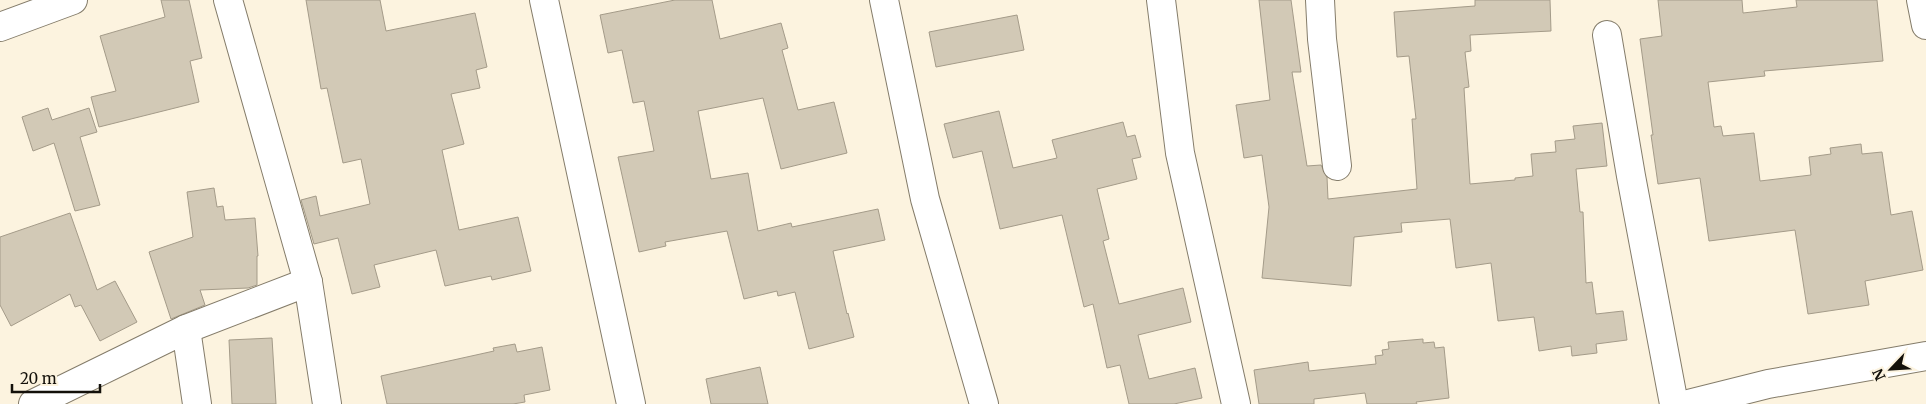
<svg xmlns="http://www.w3.org/2000/svg" width="1926" height="404" viewBox="0 0 1926 404" font-family="Merriweather,serif">
	<style>
		.building { fill: #d2c9b6; stroke: #a49b89 }
		.lines { fill: none; stroke-linecap: round; stroke-linejoin: round }
		.street-casing { stroke: #847c6a; stroke-width: 30 }
		.street { stroke: #fff; stroke-width: 28 }
	</style>
	<rect width="100%" height="100%" fill="#fcf3df"/>
	<g class="building">
		<polygon points="161,0 189,0 202,58 190,61 199,102 99,127 91,97 116,91 100,36 165,17"/>
		<polygon points="306,0 380,0 386,31 475,13 487,67 476,70 480,88 451,94 464,144 442,150 454,206 459,230 518,217 531,271 492,280 491,276 445,286 436,250 374,265 380,287 352,294 338,238 314,244 301,200 316,196 320,216 370,204 361,159 343,163 327,88 321,89"/>
		<polygon points="675,0 712,0 720,39 781,23 788,48 782,50 798,110 834,102 847,153 781,169 763,98 698,111 711,179 748,173 758,231 791,223 792,227 878,209 885,240 833,251 847,314 848,313 854,337 809,349 795,292 778,296 777,291 744,299 727,231 665,242 666,246 639,252 618,157 654,151 644,101 633,103 622,50 608,53 600,15"/>
		<polygon points="1259,0 1291,0 1301,72 1292,72 1307,166 1321,165 1327,177 1328,199 1417,189 1412,119 1416,119 1409,56 1397,57 1394,12 1475,6 1475,0 1550,0 1551,31 1470,35 1471,51 1465,52 1469,87 1464,88 1470,184 1515,180 1515,178 1533,176 1531,154 1556,152 1555,141 1575,139 1573,126 1602,123 1607,166 1576,169 1580,212 1583,212 1586,283 1592,282 1596,314 1623,311 1627,340 1596,344 1597,353 1572,356 1571,346 1539,351 1534,317 1498,321 1491,263 1456,268 1450,219 1401,223 1402,232 1354,237 1351,286 1262,278 1269,207 1262,155 1244,158 1236,105 1270,100"/>
		<polygon points="1658,0 1742,0 1743,13 1797,7 1796,0 1877,0 1883,61 1764,71 1765,76 1708,82 1714,127 1721,126 1723,136 1754,133 1760,181 1811,175 1809,157 1831,154 1830,148 1861,144 1862,154 1882,152 1891,215 1912,211 1923,270 1865,281 1869,305 1808,314 1795,230 1709,241 1700,178 1658,184 1651,135 1653,135 1640,39 1662,36"/>
		<polygon points="1017,15 1024,50 936,67 929,32"/>
		<polygon points="48,108 52,120 89,108 97,132 80,137 100,205 75,211 54,143 33,151 22,117"/>
		<polygon points="999,111 1013,168 1057,158 1052,140 1123,122 1127,137 1135,135 1141,157 1132,159 1137,179 1097,189 1109,239 1103,241 1119,304 1183,288 1191,322 1138,335 1149,379 1195,368 1202,398 1174,404 1129,404 1120,365 1107,368 1093,304 1084,307 1062,215 1000,229 982,151 953,158 944,124"/>
		<polygon points="214,188 217,207 223,206 225,220 255,218 258,256 257,256 257,285 248,288 200,290 205,305 171,319 149,252 193,237 187,192"/>
		<polygon points="70,213 97,290 115,281 137,322 100,341 81,305 75,307 70,294 11,326 0,305 0,237"/>
		<polygon points="272,338 276,404 232,404 229,340"/>
		<polygon points="1423,339 1423,343 1434,342 1435,348 1444,347 1449,398 1416,402 1417,404 1367,404 1365,393 1314,399 1314,404 1259,404 1254,370 1308,362 1309,371 1376,364 1375,356 1383,355 1382,350 1389,349 1388,342"/>
		<polygon points="515,344 517,352 542,347 550,390 524,395 525,402 513,404 387,404 381,376 494,351 493,348"/>
		<polygon points="760,367 768,404 711,404 706,379"/>
	</g>
	<g class="lines">
		<defs>
			<g id="street">
				<polyline points="228,0 308,282 327,404"/>
				<polyline points="544,0 631,404"/>
				<polyline points="884,0 925,199 984,404"/>
				<polyline points="1161,0 1180,153 1236,404"/>
				<polyline points="1320,0 1322,39 1337,166"/>
				<polyline points="1921,0 1926,25"/>
				<polyline points="0,27 73,0"/>
				<polyline points="1607,35 1631,176 1674,404"/>
				<polyline points="186,329 197,404"/>
				<polyline points="33,404 186,329 308,282"/>
				<polyline points="1688,404 1768,384 1926,356"/>
			</g>
		</defs>
		<use href="#street" class="street-casing"/>
		<use href="#street" class="street"/>
	</g>
	<g transform="translate(1891 369) rotate(245)" stroke="#fcf3df" stroke-width="4" paint-order="stroke">
	<path d="M0-4L9 19L0 12L-9 19Z" fill="#13100a"/>
	<text y="-8" font-size="14" font-weight="bold" text-anchor="middle" fill="#13100a">N</text>
	</g>
	<path d="M12 384v8h88v-8" fill="none" stroke="#13100a" stroke-width="2.5"/>
	<text x="20" y="384" font-size="15" fill="#13100a" stroke="#fcf3df" stroke-width="4" paint-order="stroke">20 m</text>
</svg>
